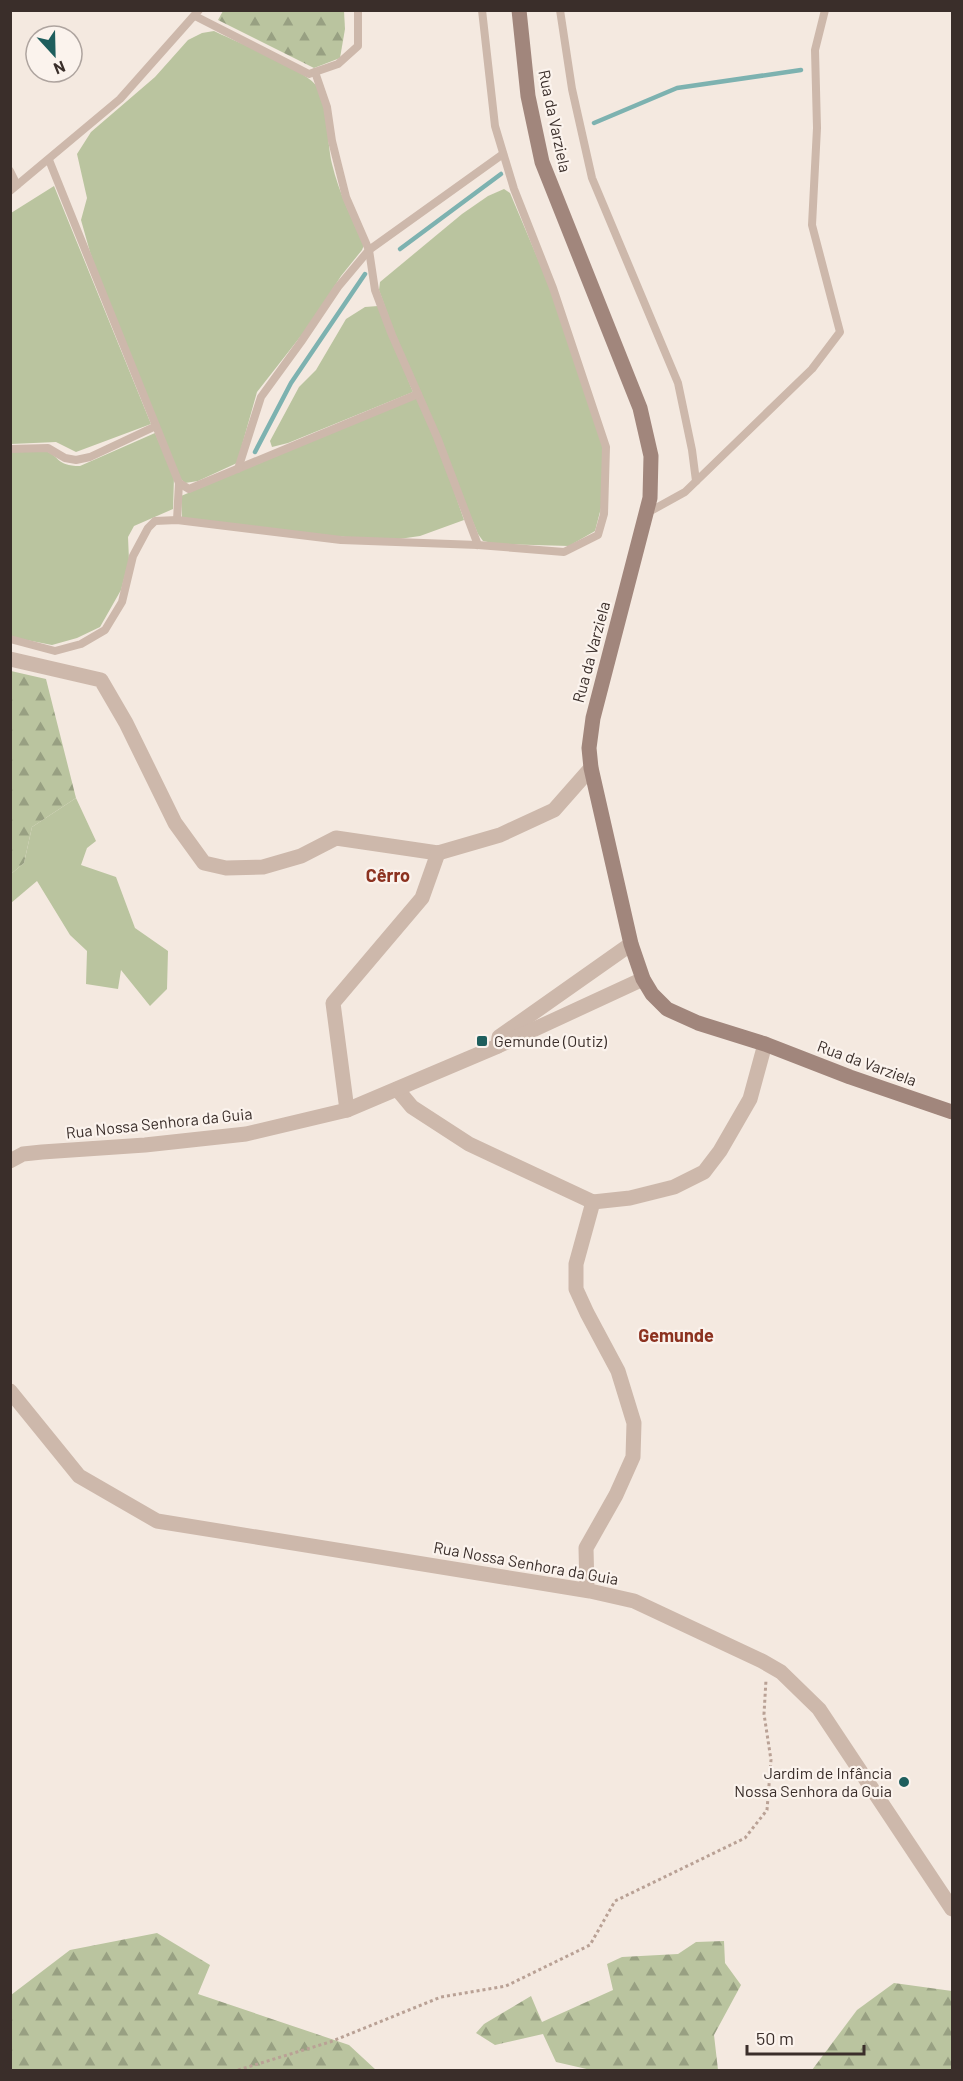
<svg xmlns="http://www.w3.org/2000/svg" width="963" height="2081" viewBox="0 0 963 2081" font-family="Barlow,sans-serif">
	<style>
		.grass { fill: #bac49f }
		.forest { fill: url(#forest-firs) }
		.lines { fill: none; stroke-linecap: round; stroke-linejoin: round }
		.stream { stroke: #7db2b0; stroke-width: 4.5 }
		.path { stroke: #b9a195; stroke-width: 3; stroke-dasharray: 3 3; stroke-linecap: butt }
		.service { stroke: #cdb8ab; stroke-width: 8 }
		.minor { stroke: #cdb8ab; stroke-width: 15 }
		.tertiary { stroke: #cdb8ab; stroke-width: 15 }
		.secondary { stroke: #a1867c; stroke-width: 15 }
		.poi-dot { fill: #1e5e5d; stroke: #fbf3ed; stroke-width: 2 }
		.labels { text-anchor: middle; stroke-width: 4.5; stroke-linejoin: round; paint-order: stroke }
		.street-label { font-size: 16px; fill: #3a2e2a; stroke: #fbf3ed }
		.poi-label { font-size: 16px; fill: #3a2e2a; stroke: #fbf3ed; text-anchor: start }
		.neighbourhood-label { font-size: 18px; font-weight: bold; fill: #8c3220; stroke: #fbf3ed }
	</style>
	<defs>
		<pattern id="forest-firs" width="22" height="20" patternUnits="userSpaceOnUse" patternTransform="scale(1.5)"><rect width="22" height="20" fill="#bac49f"/><path d="M5 1l3.5 6h-7zM16 11l3.5 6h-7z" fill="#98a082"/></pattern>
	</defs>
	<rect width="100%" height="100%" fill="#f4e9e0"/>
	<g class="grass">
		<path d="M214 31C236 42 307 69 318 88 328 106 327 143 332 164 339 193 352 219 364 245L362 250 341 276 311 323 257 392 237 463 198 481 185 483 181 479 102 287 90 252 81 220 87 198 77 154 91 132 155 77 188 40 202 33Z"/>
		<polygon points="54,186 151,424 76,452 56,442 11,444 11,213"/>
		<polygon points="504,189 510,193 554,297 603,443 601,508 595,531 569,546 497,544 483,541 478,534 393,329 379,290 380,282 462,214 488,196"/>
		<polygon points="378,306 413,392 288,443 272,447 270,441 299,387 316,370 346,319 365,307"/>
		<polygon points="417,397 440,450 464,520 420,536 392,540 332,536 182,518 181,496"/>
		<path d="M155 433 174 477 173 509 134 526 128 537 129 560 121 590 100 627 77 638 52 645 11 637V450C21 451 35 448 45 451 61 456 55 466 80 466Z"/>
		<polygon points="76,798 96,841 87,848 81,865 116,877 135,928 168,951 167,989 150,1006 121,970 118,989 86,984 87,951 70,935 37,881 11,903 11,874 24,863 32,827"/>
	</g>
	<g class="forest">
		<polygon points="223,11 344,11 345,29 340,58 314,68 218,20"/>
		<polygon points="11,671 46,679 76,798 32,827 24,863 11,874"/>
		<polygon points="157,1933 210,1965 198,1994 349,2045 376,2070 11,2070 11,1995 70,1950"/>
		<polygon points="724,1941 725,1963 741,1985 714,2035 718,2070 591,2070 556,2062 543,2034 495,2045 476,2033 484,2024 531,1996 542,2022 613,1990 607,1964 622,1957 678,1954 696,1942"/>
		<polygon points="894,1983 952,1991 952,2070 812,2070 857,2010"/>
	</g>
	<g class="lines">
		<g class="stream">
			<polyline points="594,123 677,88 801,70"/>
			<polyline points="400,249 501,174"/>
			<polyline points="255,452 291,383 365,274"/>
		</g>
		<polyline class="path" points="238,2070 330,2042 441,1997 506,1986 590,1945 615,1901 745,1838 767,1810 771,1760 764,1714 766,1680"/>
		<g class="service">
			<polyline points="560,10 572,89 592,178 678,383 692,450 696,481"/>
			<polyline points="195,16 309,74 338,64 358,46 358,10"/>
			<polyline points="315,72 327,107 332,141 346,197 369,250 375,290 392,335 437,437 478,545"/>
			<polyline points="49,160 179,483 189,489 418,394"/>
			<polyline points="10,171 17,185"/>
			<polyline points="10,191 120,99 199,10"/>
			<polyline points="10,449 48,448 65,458 76,460 90,457 156,426"/>
			<polyline points="238,469 261,397 301,342 338,287 369,250 503,154"/>
			<polyline points="647,513 685,492 812,369 840,332 812,225 817,128 815,50 825,10"/>
			<polyline points="177,520 179,483"/>
			<polyline points="10,639 55,651 81,644 105,630 122,602 133,556 148,528 155,521 177,520 341,540 478,545 564,552 598,535 604,514 606,447 553,288 514,189 495,126 482,10"/>
		</g>
		<g class="minor">
			<polyline points="10,659 101,680 126,723 175,823 204,863 226,868 263,867 301,856 336,838 438,853 500,835 554,810 591,768"/>
			<polyline points="498,1046 499,1037 631,944"/>
			<polyline points="397,1089 412,1107 469,1144 593,1202 630,1198 674,1187 704,1172 720,1151 750,1099 765,1044"/>
			<polyline points="347,1110 333,1003 422,898 438,853"/>
			<polyline points="587,1590 586,1548 616,1495 633,1457 634,1423 618,1371 587,1313 576,1289 576,1264 593,1202"/>
		</g>
		<g class="tertiary">
			<polyline points="10,1161 23,1154 42,1152 145,1145 246,1134 347,1110 498,1046 643,979"/>
			<polyline points="10,1391 79,1476 157,1521 590,1591 634,1601 762,1661 781,1672 819,1709 952,1909"/>
		</g>
		<polyline class="secondary" points="519,10 528,96 542,162 640,408 651,456 650,498 593,718 589,748 591,768 631,944 643,979 652,994 667,1009 698,1023 765,1044 850,1077 952,1112"/>
	</g>
	<g class="poi-dot">
		<rect x="476" y="1035" width="12" height="12" rx="3"/>
		<circle cx="904" cy="1782" r="6"/>
	</g>
	<g class="labels">
		<g class="street-label">
			<text transform="translate(555 121) rotate(78)" y="6">Rua da Varziela</text>
			<text transform="translate(591 652) rotate(-75)" y="6">Rua da Varziela</text>
			<text transform="translate(867 1063) rotate(20)" y="6">Rua da Varziela</text>
			<text transform="translate(159 1123) rotate(-6)" y="6">Rua Nossa Senhora da Guia</text>
			<text transform="translate(526 1563) rotate(10)" y="6">Rua Nossa Senhora da Guia</text>
		</g>
		<g class="poi-label">
			<text x="494" y="1047">Gemunde (Outiz)</text>
			<text x="892" y="1779" text-anchor="end">Jardim de Infância<tspan x="892" dy="18">Nossa Senhora da Guia</tspan></text>
		</g>
		<g class="neighbourhood-label">
			<text x="388" y="882">Cêrro</text>
			<text x="676" y="1342">Gemunde</text>
		</g>
	</g>
	<rect width="963" height="2081" fill="none" stroke="#3a2e2a" stroke-width="24"/>
	<g transform="translate(54 54) rotate(158)"><circle r="28" fill="#fbf3ed" stroke="#aea49f" stroke-width="1.5"/>
	<path d="M0-4.5L10 22L0 15L-10 22Z" fill="#1e5e5d"/>
	<text y="-9" font-size="16" font-weight="bold" text-anchor="middle" fill="#3a2e2a">N</text>
	</g>
	<path d="M747 2045v9h117v-9" fill="none" stroke="#3a2e2a" stroke-width="3"/>
	<text x="756" y="2045" font-size="18" fill="#3a2e2a" stroke="#fbf3ed" stroke-width="4.5" paint-order="stroke">50 m</text>
</svg>
